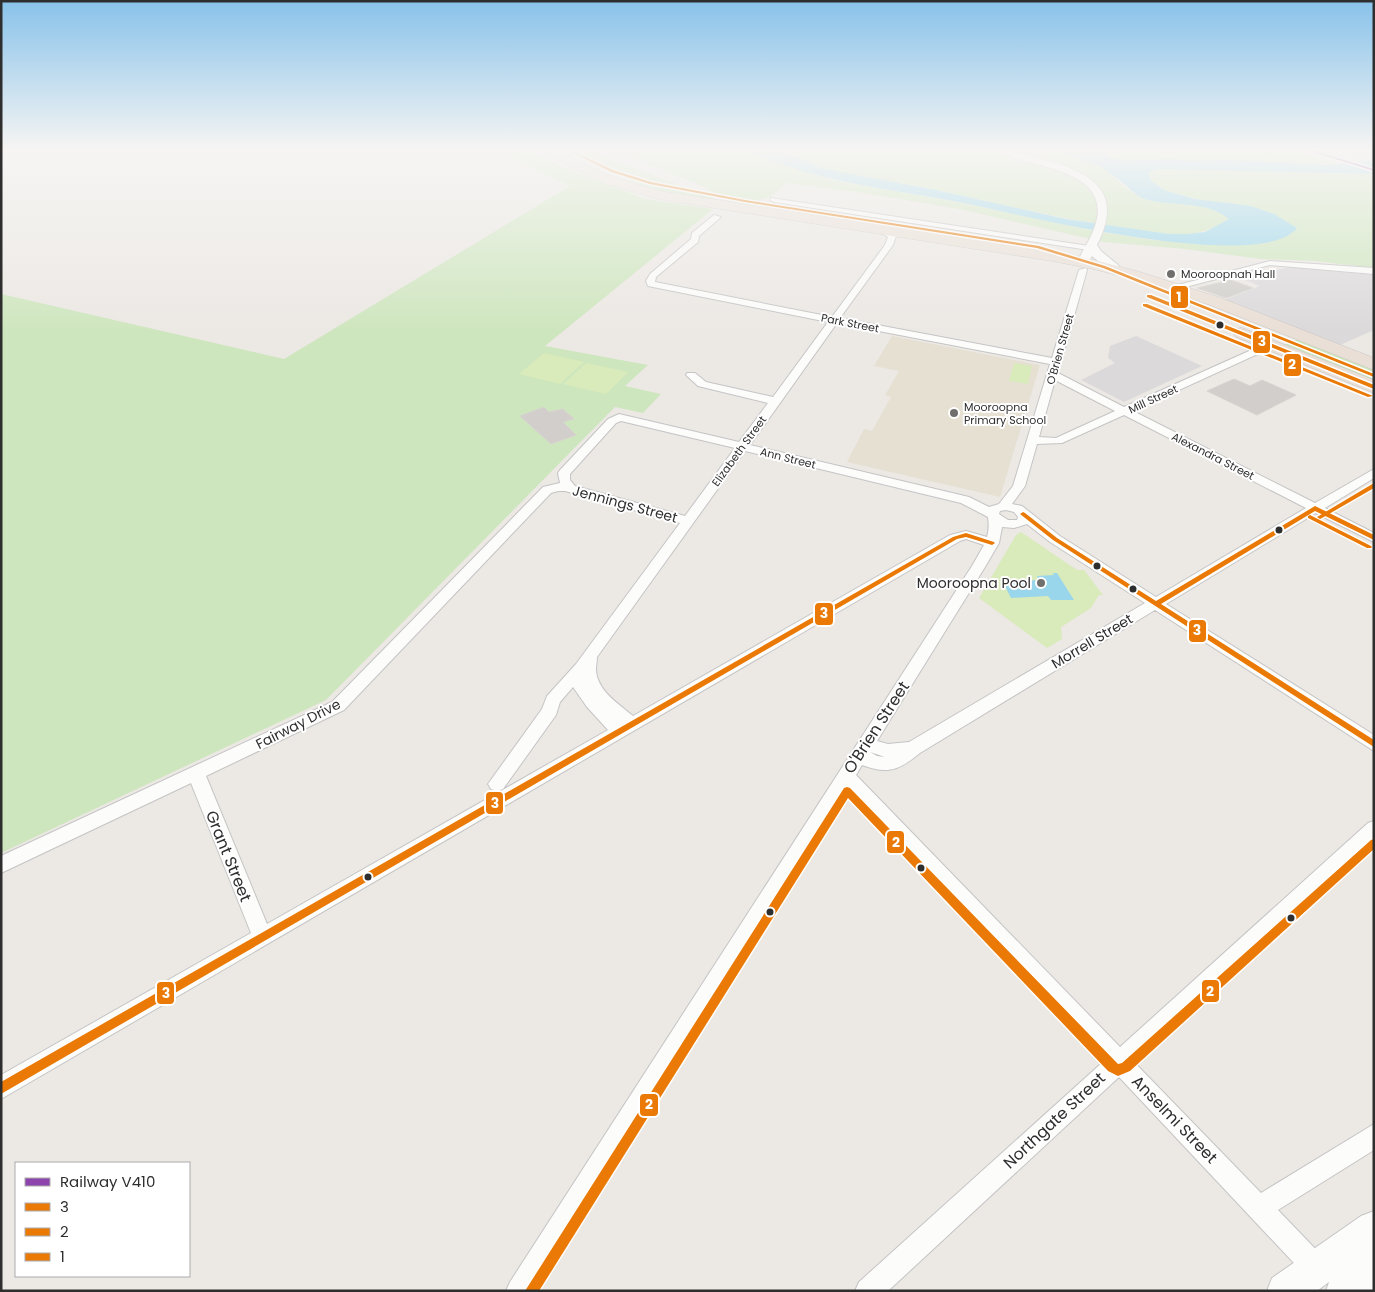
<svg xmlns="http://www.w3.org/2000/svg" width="1375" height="1292" viewBox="0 0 1375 1292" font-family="Poppins,sans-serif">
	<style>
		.industrial { fill: #dcd9db }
		.education { fill: #e6e0d3 }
		.green { fill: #cee6be }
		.pitch { fill: #d9eabb }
		.water { fill: #99d6ec }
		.building { fill: #d1cecb; stroke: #d7d4d0 }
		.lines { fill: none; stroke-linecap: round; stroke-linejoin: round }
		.street-casing { stroke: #c5c4c5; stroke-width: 2 }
		.secondary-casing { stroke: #c5c4c5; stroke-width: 2 }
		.highway-casing { stroke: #c6c5c4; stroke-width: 1 }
		.street { fill: #fcfcfb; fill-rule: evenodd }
		.secondary { fill: #fcfcfb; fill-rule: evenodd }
		.highway { fill: #eadfd6; fill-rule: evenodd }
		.bus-1-casing { stroke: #fff; stroke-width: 3 }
		.bus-2-casing { stroke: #fff; stroke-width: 3 }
		.bus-3-casing { stroke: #fff; stroke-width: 3 }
		.bus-1 { fill: #ea7a05; fill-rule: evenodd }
		.bus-2 { fill: #ea7a05; fill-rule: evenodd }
		.bus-3 { fill: #ea7a05; fill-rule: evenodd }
		.rail-1-casing { stroke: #fff; stroke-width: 3 }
		.rail-1 { fill: #8e44ad; fill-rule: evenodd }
		.poi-dot { fill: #706f6e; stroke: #fff; stroke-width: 2 }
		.bus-dot { fill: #2e2e2e; stroke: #fff; stroke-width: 2 }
		.labels { text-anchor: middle; stroke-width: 4; stroke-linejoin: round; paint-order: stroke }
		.far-poi-label { font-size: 11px; fill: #2e2e2e; stroke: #fff; text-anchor: start }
		.far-street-label { font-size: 11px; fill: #2e2e2e; stroke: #fff }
		.street-label { font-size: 14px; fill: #2e2e2e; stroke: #fff }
		.poi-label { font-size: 14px; fill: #2e2e2e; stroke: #fff; text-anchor: end }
		.near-street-label { font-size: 16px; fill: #2e2e2e; stroke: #fff }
		.line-badge { stroke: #fff; stroke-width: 2 }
		.badge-label { font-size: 14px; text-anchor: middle; font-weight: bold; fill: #fff }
	</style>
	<rect width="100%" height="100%" fill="#ece8e4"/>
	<g class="industrial">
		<polygon points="1290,267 1374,275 1374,330 1340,345 1224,300 1260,286 1240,278"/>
		<polygon points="1136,336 1202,366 1124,402 1081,380 1115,363 1108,358 1110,346"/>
	</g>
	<polygon class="education" points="892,336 1040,365 1000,497 847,462 864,429 872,431 891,397 885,395 899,371 874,366"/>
	<g class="green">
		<polygon points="497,151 530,151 562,167 646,199 713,209 545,346 648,365 625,386 661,394 643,413 615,407 326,700 1,853 1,294 284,359 570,186"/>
		<polygon points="562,151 590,151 717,200 668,193 645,187"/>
		<polygon points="615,151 749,151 827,179 968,204 1089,230 1153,240 1215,244 1267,243 1297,229 1287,223 1164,190 1151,181 1149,172 1158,169 1370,174 1374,175 1374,268 1315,261 1261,259 1185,249 1104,242 959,209 863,193 787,183 770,197 746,204 725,198 695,183"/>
		<path d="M782 151H1068L1066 152C1077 157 1091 161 1101 168 1117 177 1131 196 1148 200 1174 205 1209 201 1230 219 1216 226 1203 234 1187 234 1165 235 1142 230 1119 227 1058 218 997 204 937 190 885 179 829 177 782 151Z"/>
		<polygon points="1106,151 1293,151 1338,164 1299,164 1228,160 1188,161 1172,159 1125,161 1108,157"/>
		<polygon points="1298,339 1374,369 1374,384 1281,346"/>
	</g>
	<g class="pitch">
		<polygon points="544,353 584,362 560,384 519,374"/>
		<polygon points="586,363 628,372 606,394 563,384"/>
		<polygon points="1014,363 1032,366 1028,384 1009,381"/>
		<polygon points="1021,532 1077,570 1084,570 1103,595 1099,595 1091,608 1061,627 1062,639 1047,648 979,598 1016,535"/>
	</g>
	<g class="water">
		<path d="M749 151H782L819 167 840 172 936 190 1066 219 1169 234H1188L1205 232 1229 219C1208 201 1174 206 1148 200 1136 197 1132 190 1123 183 1116 178 1108 172 1101 167 1089 161 1076 160 1065 152L1106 151 1108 157 1125 161 1172 159 1188 161 1228 160 1329 165 1374 160V174L1158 169 1149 172 1151 181 1164 190 1195 199 1251 206 1274 214 1297 228C1261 274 1024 216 969 204 894 189 818 183 749 151Z"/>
		<polygon points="1053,573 1057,573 1074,600 1051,600 1048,596 1011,598 1003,582 1039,580 1037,576 1054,575"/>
	</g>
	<g class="building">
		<polygon points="1231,280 1253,288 1226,298 1197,288"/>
		<polygon points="1234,379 1250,386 1262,380 1296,395 1257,415 1207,391"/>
		<polygon points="544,407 549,412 563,409 574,419 563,422 576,435 551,444 520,416"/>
	</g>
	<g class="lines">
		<defs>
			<g id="street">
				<polygon points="771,198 1089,246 1093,248 1089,250 774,202 770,200"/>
				<path d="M714 215 721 217 699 236 698 242 656 277 655 282 832 317 885 245 888 237 881 233 885 231 896 236 893 245 840 318 1052 358 1079 270 1086 268 1087 270 1058 373 1124 407 1267 343H1273V347L1133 411 1315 503 1374 469V478L1325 508 1374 533V542L1316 513 1166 604 1374 735V751L1155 610 920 753C899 770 888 775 862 765L856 775 1120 1047 1368 823 1374 821V841L1134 1062 1261 1193 1374 1124V1150L1278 1210 1326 1260 1330 1269 1326 1278 1317 1282 1308 1278 1119 1077 888 1291H855L859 1282 1104 1061 847 789 534 1291H506L510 1282 972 566 984 545 966 539 960 541 1 1099V1075L251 933 191 783 1 873V856L332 702 543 487 560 483 558 473 560 470 608 419 619 414 739 442 768 403 698 386 686 375 687 373H695L706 382 773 397 828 322 648 286 646 281 650 274 691 239 692 233ZM837 323 1050 364 1013 486 999 504 989 507 969 497 750 445ZM1055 380 1115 411 1056 438 1039 437ZM1124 415 1306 508 1156 597 1060 536 1022 506 1012 504 1025 486 1037 444 1062 443ZM621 421 735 448 685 516 575 486 570 480V474L616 423ZM745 451 961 503 988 517C989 524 989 530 987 537L966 531 950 535 633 716C619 704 596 690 596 669 596 665 597 661 597 657ZM558 491H565L680 523 576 664 547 696 542 709 488 784 491 789 497 791 503 789 556 715 560 702 573 687 587 707 608 730 267 924 206 776 344 710 551 493ZM1006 510 1014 512 1018 517 1017 520H1008L999 514 1000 511ZM1027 524 1050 542 1145 603 909 742 888 744 877 741 985 567 999 543 1002 527 1014 528ZM870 752 885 757 877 756Z"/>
				<polygon points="1270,261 1374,268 1374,274 1270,265 1174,290 1170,287"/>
			</g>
			<g id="secondary">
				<path d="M1001 151C1016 151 1030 156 1045 160 1093 173 1124 192 1097 245L1101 251 1118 265 1120 268 1118 271H1110L1092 256 1088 263H1080L1078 261C1083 249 1091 239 1095 226 1109 185 1068 172 1036 164 1025 161 1009 159 1001 151Z"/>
				<polygon points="1374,1211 1374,1291 1326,1291 1329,1282 1317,1291 1267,1291 1272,1278 1361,1216"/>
			</g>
			<g id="highway">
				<polygon points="540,151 556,151 612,177 659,191 1052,251 1094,260 1140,272 1221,298 1374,358 1374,370 1210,305 1129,278 1093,269 1052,261 657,199 604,183"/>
				<polygon points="1242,328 1374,380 1374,393 1236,337 1233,333 1236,329"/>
			</g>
		</defs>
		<use href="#street" class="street-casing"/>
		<use href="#secondary" class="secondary-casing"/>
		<use href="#highway" class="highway-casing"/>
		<use href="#street" class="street"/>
		<use href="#secondary" class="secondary"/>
		<use href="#highway" class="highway"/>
		<defs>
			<g id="bus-1">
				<polygon points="1147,295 1151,295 1374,385 1374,389 1147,297"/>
				<polygon points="1315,506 1374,535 1374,540 1315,511 1161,604 1374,740 1374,747 1053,540 1020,514 1023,512 1025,513 1057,538 1156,601"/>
				<polygon points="966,533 994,542 995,543 992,545 966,537 957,539 1,1094 1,1082 953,537"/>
			</g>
			<g id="bus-2">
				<polygon points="1143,304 1147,304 1373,396 1368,397 1143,306"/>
				<polygon points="1374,483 1374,488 1322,518 1320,519 1317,517"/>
				<polygon points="1310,515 1371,546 1372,547 1371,548 1367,548 1308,518 1308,516"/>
				<polygon points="847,787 850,788 1118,1064 1122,1063 1371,840 1374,839 1374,849 1130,1071 1118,1076 1108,1071 848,798 539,1291 525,1291 844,788"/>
			</g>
			<polygon id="bus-3" points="569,151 573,151 613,170 651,182 745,200 1039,246 1105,266 1374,374 1374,377 1103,268 1037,248 745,202 650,184 611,172"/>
		</defs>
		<use href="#bus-1" class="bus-1-casing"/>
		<use href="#bus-2" class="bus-2-casing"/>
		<use href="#bus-3" class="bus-3-casing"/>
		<use href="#bus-1" class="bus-1"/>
		<use href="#bus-2" class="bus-2"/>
		<use href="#bus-3" class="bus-3"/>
		<defs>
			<polygon id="rail-1" points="1309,151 1315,151 1374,169 1374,171"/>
		</defs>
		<use href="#rail-1" class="rail-1-casing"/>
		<use href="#rail-1" class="rail-1"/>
	</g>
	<linearGradient id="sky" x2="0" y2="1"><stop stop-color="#88c2ea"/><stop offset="0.45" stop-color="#f6f5f3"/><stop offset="1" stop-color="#f6f5f3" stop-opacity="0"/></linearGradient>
	<rect width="1375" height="332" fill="url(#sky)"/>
	<g class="poi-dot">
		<circle cx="1171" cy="274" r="5"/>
		<circle cx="954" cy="413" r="5"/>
		<circle cx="1041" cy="583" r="5"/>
	</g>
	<g class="bus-dot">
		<circle cx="1220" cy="325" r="4.5"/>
		<circle cx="1279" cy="530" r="4.5"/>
		<circle cx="1097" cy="566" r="4.5"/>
		<circle cx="1133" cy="589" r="4.5"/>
		<circle cx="921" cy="868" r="4.5"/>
		<circle cx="368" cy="877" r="4.5"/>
		<circle cx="770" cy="912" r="4.5"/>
		<circle cx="1291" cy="918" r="4.5"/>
	</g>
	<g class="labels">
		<g class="far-poi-label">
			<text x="1181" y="278">Mooroopnah Hall</text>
			<text x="964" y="411">Mooroopna<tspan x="964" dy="13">Primary School</tspan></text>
		</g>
		<g class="far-street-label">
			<text transform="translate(850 323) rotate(11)" y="4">Park Street</text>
			<text transform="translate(1060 349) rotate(-74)" y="4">O'Brien Street</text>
			<text transform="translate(1153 399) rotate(-25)" y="4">Mill Street</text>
			<text transform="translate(739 451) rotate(-54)" y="4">Elizabeth Street</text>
			<text transform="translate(1213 456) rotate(27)" y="4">Alexandra Street</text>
			<text transform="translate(788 458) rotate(14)" y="4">Ann Street</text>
		</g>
		<g class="street-label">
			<text transform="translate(625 504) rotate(15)" y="5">Jennings Street</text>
			<text transform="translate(1092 641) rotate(-31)" y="5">Morrell Street</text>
			<text transform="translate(298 724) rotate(-27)" y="5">Fairway Drive</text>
		</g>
		<g class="poi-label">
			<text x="1031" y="588">Mooroopna Pool</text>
		</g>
		<g class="near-street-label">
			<text transform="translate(876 727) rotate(-57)" y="6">O'Brien Street</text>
			<text transform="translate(229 856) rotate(68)" y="6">Grant Street</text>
			<text transform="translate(1175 1119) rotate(46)" y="6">Anselmi Street</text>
			<text transform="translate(1054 1120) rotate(-43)" y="6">Northgate Street</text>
		</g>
	</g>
	<g class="line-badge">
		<rect x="1170" y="285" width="19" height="24" rx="5" fill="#ea7a05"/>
		<rect x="1252" y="330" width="19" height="24" rx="5" fill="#ea7a05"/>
		<rect x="1283" y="353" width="19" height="24" rx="5" fill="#ea7a05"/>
		<rect x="814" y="602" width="20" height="24" rx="5" fill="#ea7a05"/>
		<rect x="1188" y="619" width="19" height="24" rx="5" fill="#ea7a05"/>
		<rect x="485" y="791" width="19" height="24" rx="5" fill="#ea7a05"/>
		<rect x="886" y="830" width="19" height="24" rx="5" fill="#ea7a05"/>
		<rect x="1201" y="979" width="19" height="24" rx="5" fill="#ea7a05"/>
		<rect x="156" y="981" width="19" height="24" rx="5" fill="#ea7a05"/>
		<rect x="639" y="1093" width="20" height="24" rx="5" fill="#ea7a05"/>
	</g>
	<g class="badge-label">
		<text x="1179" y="302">1</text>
		<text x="1262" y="346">3</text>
		<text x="1292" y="369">2</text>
		<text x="824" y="618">3</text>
		<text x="1197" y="635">3</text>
		<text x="495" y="808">3</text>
		<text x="896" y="847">2</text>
		<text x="1210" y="996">2</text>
		<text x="166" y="998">3</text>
		<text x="649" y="1109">2</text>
	</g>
	<rect width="1375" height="1292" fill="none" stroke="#2e2e2e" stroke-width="5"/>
	<rect x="15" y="1162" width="175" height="115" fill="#ffffff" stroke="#ababab"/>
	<rect x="25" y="1178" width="25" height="8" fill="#8e44ad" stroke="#ababab"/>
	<text x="60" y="1187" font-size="15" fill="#2e2e2e">Railway V410</text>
	<rect x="25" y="1203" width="25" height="8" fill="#ea7a05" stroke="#ababab"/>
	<text x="60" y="1212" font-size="15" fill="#2e2e2e">3</text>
	<rect x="25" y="1228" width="25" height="8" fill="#ea7a05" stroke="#ababab"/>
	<text x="60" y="1237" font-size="15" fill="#2e2e2e">2</text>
	<rect x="25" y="1253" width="25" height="8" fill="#ea7a05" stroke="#ababab"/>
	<text x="60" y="1262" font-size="15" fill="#2e2e2e">1</text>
</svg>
